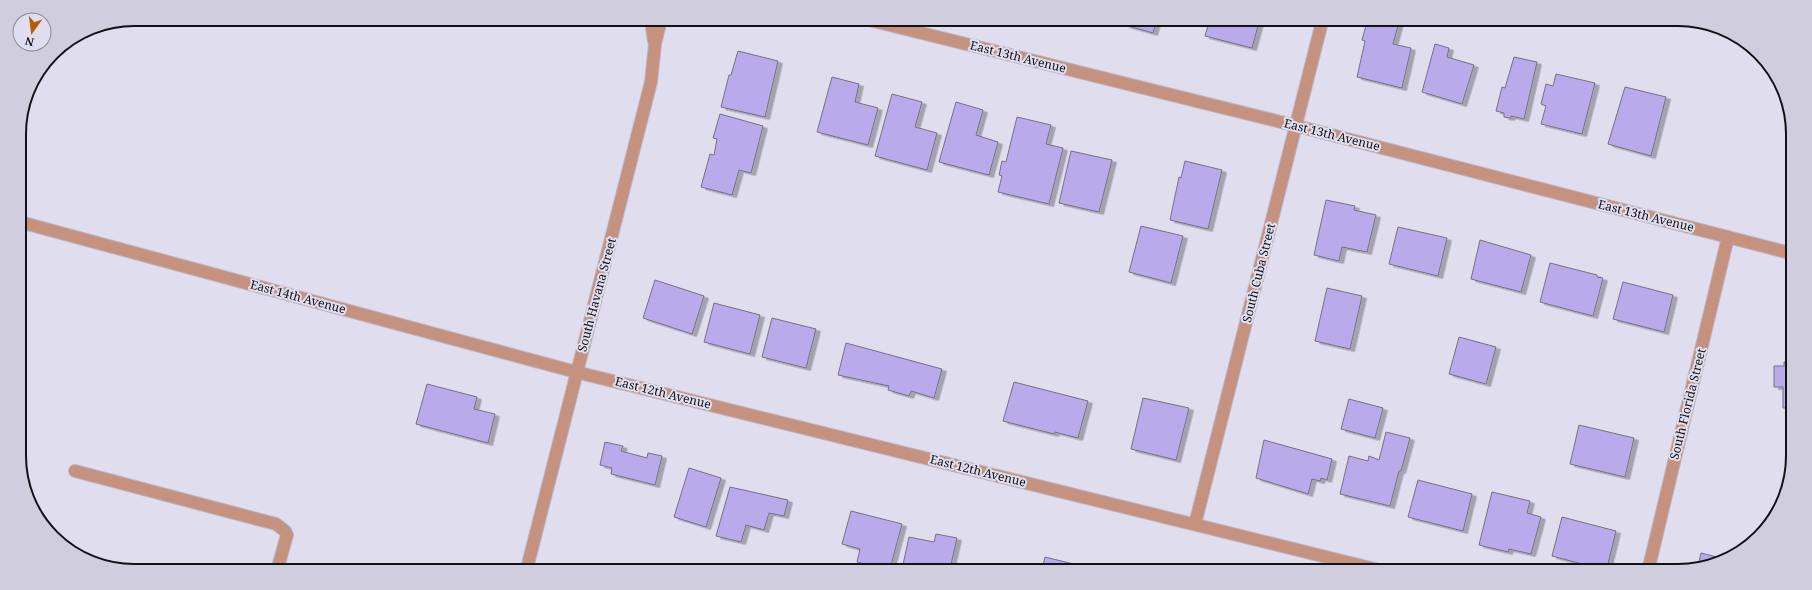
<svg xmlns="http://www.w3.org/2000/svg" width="1812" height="590" viewBox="0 0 1812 590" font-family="'Noto Serif',serif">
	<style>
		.building { fill: #b9abeb; stroke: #747180; filter: url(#shadow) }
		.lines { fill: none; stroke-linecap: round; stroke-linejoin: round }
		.minor-casing { stroke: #bbb8c8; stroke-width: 14 }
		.minor { stroke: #c5927f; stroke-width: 12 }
		.labels { text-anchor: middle; stroke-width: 4; stroke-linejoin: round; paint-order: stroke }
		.street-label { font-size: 12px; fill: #121116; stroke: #e0ddef }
		.rim { fill: none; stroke: #121116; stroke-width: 2 }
	</style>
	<defs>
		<filter id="shadow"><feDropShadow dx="4.5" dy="2.5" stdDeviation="0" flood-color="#0004"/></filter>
	</defs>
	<rect width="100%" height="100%" fill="#e0ddef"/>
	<g class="building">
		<polygon points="1126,21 1156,22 1153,33 1125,25"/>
		<polygon points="1209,22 1259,22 1252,48 1205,36"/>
		<polygon points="1367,22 1399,22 1393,44 1411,48 1402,88 1357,77 1365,41 1362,40"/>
		<polygon points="1435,44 1449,48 1447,57 1474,65 1462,104 1422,92"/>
		<polygon points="738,51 778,61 765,117 721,107 729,75 731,75"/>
		<polygon points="1514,57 1537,62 1524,119 1511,116 1510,118 1504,117 1504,113 1496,111 1502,87 1505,88"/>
		<polygon points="1556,74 1595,83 1582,134 1541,124 1546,106 1541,104 1546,84 1553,86"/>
		<polygon points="832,77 859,84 855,102 878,108 868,145 817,132"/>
		<polygon points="1625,87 1666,97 1651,156 1608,144"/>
		<polygon points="892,94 922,102 915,127 937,133 927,170 875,156"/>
		<polygon points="956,102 983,110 976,135 998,142 989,175 939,162"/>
		<polygon points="720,114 763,126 751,173 739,170 732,195 701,187 710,154 714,155 717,139 713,138"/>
		<polygon points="1017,117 1051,125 1046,144 1063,148 1049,204 998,192 1002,176 999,175 1002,161 1006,162"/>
		<polygon points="1071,151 1112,160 1099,212 1059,203"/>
		<polygon points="1185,161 1222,170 1208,229 1170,220 1179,177 1181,178"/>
		<polygon points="1326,200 1355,206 1354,210 1376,215 1367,252 1342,247 1339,261 1314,255"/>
		<polygon points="1141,226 1183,236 1171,283 1129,272"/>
		<polygon points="1398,227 1447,238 1438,276 1389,264"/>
		<polygon points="1480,240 1531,255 1521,292 1471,279"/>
		<polygon points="1550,263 1597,275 1597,277 1603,278 1593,316 1540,302"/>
		<polygon points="655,280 704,296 692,334 643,318"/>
		<polygon points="1623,282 1673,295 1664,332 1613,319"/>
		<polygon points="1327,288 1362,296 1350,349 1315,341"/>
		<polygon points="714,303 760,315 750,354 704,342"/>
		<polygon points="772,318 816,329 806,368 762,357"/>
		<polygon points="1459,337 1496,347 1486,384 1449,374"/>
		<polygon points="846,343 942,369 934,398 911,391 909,396 888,390 889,386 838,375"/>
		<polygon points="1784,362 1790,362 1789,408 1783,408 1783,387 1774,387 1774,366 1784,366"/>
		<polygon points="1014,382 1088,401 1078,438 1055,432 1054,434 1003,421"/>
		<polygon points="427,384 477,397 474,409 495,414 488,443 416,424"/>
		<polygon points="1143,398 1189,408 1176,460 1131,449"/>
		<polygon points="1349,399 1383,408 1375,438 1341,429"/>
		<polygon points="1579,425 1634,438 1625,477 1570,464"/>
		<polygon points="1386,432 1410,438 1401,471 1399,471 1390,506 1340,494 1349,456 1368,461 1369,456 1379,460"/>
		<polygon points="1264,440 1332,459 1327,480 1321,478 1320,481 1312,479 1308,494 1256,478"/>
		<polygon points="605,442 623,446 621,451 647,458 648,453 662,456 655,485 611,474 612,468 600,465"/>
		<polygon points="689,468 721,478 706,527 674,517"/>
		<polygon points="1418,480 1472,494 1463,531 1408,517"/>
		<polygon points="730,487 788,500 784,516 769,513 764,530 746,525 741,542 716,536"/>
		<polygon points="1492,492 1530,501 1527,513 1541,517 1531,554 1509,549 1508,552 1479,545"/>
		<polygon points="851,511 902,524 890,569 883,569 857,562 860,549 842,544"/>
		<polygon points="1562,517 1616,531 1607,568 1590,564 1590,566 1552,556"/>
		<polygon points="936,534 957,538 950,569 902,569 909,537 934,542"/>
		<polygon points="1701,553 1721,558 1698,566"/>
		<polygon points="1045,557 1094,569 1042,569"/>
	</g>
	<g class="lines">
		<defs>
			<g id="minor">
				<polyline points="651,20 654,41"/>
				<polyline points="873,21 1297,126 1790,253"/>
				<polyline points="20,222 576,372 1379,570"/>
				<polyline points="75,471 276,524 285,531 287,535 278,567"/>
				<polyline points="1195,524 1322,22"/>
				<polyline points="527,568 651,82 655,44 661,20"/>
				<polyline points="1648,571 1728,237"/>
			</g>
		</defs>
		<use href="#minor" class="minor-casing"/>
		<use href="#minor" class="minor"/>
	</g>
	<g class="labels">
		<g class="street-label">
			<text transform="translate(1018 57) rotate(14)" y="4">East 13th Avenue</text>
			<text transform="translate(1332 135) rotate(14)" y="4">East 13th Avenue</text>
			<text transform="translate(1646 216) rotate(14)" y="4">East 13th Avenue</text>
			<text transform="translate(1259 273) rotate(-76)" y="4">South Cuba Street</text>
			<text transform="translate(597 295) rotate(-75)" y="4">South Havana Street</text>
			<text transform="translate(298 297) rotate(15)" y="4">East 14th Avenue</text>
			<text transform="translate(663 393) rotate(14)" y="4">East 12th Avenue</text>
			<text transform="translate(1688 404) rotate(-76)" y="4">South Florida Street</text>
			<text transform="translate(978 471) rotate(14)" y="4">East 12th Avenue</text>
		</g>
	</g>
	<path d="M0 0H1812V590H0ZM134 26H1678A108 108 0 0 1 1786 134V456A108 108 0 0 1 1678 564H134A108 108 0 0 1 26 456V134A108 108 0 0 1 134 26Z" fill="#d0cdde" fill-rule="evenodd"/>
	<path class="rim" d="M134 26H1678A108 108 0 0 1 1786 134V456A108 108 0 0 1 1678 564H134A108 108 0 0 1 26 456V134A108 108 0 0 1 134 26Z"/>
	<g transform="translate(32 32) rotate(194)"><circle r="19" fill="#e0ddef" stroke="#8e8b98"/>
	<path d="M0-3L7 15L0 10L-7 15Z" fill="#b75909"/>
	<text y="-6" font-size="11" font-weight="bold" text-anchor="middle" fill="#121116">N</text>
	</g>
</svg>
